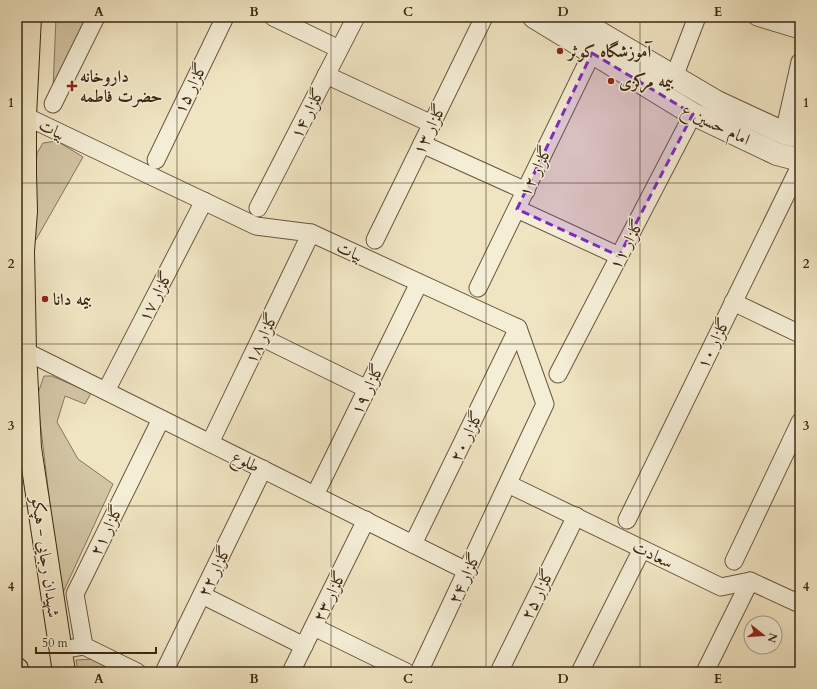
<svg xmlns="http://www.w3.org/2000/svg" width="817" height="689" viewBox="0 0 817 689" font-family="Cardo,Amiri,serif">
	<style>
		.green { fill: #d2c5a4; stroke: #88765c }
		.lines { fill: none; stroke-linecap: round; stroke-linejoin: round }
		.minor-casing { stroke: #6a573f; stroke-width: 19 }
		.tertiary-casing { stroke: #6a573f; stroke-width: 24 }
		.primary-casing { stroke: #3d2813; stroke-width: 24 }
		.minor { stroke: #f5eed7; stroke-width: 17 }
		.tertiary { stroke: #f5eed7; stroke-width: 22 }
		.primary { stroke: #f0e5c2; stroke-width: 22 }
		.marked { fill: #7b2cbf; fill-opacity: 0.2; stroke: #7b2cbf; stroke-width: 3; stroke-dasharray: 8 5; stroke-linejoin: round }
		.grid { fill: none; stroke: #3d2813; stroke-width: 1; stroke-opacity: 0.55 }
		.poi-dot { fill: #8f2418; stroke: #f5eed7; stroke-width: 1.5 }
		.labels { text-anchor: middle; stroke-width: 3; stroke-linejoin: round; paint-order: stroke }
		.poi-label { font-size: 17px; font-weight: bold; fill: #3d2813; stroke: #f5eed7; text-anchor: start }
		.street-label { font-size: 17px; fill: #3d2813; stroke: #f5eed7 }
		.neatline { fill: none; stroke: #3d2813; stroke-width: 1.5 }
		.grid-label { font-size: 13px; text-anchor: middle; font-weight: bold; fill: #3d2813 }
	</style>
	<rect width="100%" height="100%" fill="#f0e5c2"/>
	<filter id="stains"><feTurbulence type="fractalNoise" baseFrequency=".005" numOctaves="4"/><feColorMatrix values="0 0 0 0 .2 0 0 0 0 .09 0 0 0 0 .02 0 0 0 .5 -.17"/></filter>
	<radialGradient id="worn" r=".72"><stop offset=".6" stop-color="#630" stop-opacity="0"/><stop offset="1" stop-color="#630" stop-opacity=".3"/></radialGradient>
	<g class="green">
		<polygon points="56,17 88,17 53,90"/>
		<polygon points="57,141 83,157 29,252 37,153 43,143"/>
		<polygon points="44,376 52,376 91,393 85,404 65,396 57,422 78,459 113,484 61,597 37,396"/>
		<polygon points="94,659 120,672 78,672 76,660"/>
	</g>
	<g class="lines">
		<defs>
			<g id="minor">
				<polyline points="273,17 339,49"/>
				<polyline points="757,17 800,30"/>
				<polyline points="326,75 432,124"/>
				<polyline points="674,77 697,17"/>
				<polyline points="53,104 96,17"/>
				<polyline points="25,116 256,226 311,233 518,328 545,404 419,672"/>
				<polyline points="784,133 800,62"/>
				<polyline points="422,144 526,191"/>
				<polyline points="156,160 225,17"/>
				<polyline points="258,208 356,17"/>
				<polyline points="517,209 619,256"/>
				<polyline points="375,240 484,17"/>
				<polyline points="478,288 592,53"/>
				<polyline points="733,302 800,334"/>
				<polyline points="261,337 367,389"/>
				<polyline points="25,351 467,571"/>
				<polyline points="558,374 693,114"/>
				<polyline points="106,391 204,201"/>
				<polyline points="210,443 311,233"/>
				<polyline points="508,484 721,587 750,581 800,604"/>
				<polyline points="315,495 419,283"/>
				<polyline points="627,520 800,166"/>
				<polyline points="413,544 518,328"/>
				<polyline points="734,561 800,422"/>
				<polyline points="202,595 304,646"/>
				<polyline points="314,627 406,672"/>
				<polyline points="84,646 75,594 161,419"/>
				<polyline points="73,648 84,646 137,672"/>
				<polyline points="164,672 263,469"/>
				<polyline points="291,672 366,520"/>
				<polyline points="499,672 576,516"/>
				<polyline points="580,672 642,549"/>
				<polyline points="705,672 750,581"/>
			</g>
			<g id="tertiary">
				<polyline points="534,17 693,114 777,154 800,160"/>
				<polyline points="573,17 717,102 784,133 800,137"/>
			</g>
			<g id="primary">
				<polyline points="25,174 25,116 30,17"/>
				<polyline points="23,251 25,351 30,448 64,672"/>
				<polyline points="17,261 23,251 26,211 25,174 20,159"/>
				<polyline points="17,669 17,672"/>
			</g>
		</defs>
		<use href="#minor" class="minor-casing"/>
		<use href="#tertiary" class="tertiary-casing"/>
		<use href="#primary" class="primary-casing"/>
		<use href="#minor" class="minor"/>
		<use href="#tertiary" class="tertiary"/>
		<use href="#primary" class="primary"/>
	</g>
	<path class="marked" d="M592 53 693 114 619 256 517 209Z"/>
	<path class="grid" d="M177 17V672M331 17V672M486 17V672M640 17V672M17 183H800M17 344H800M17 506H800"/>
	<g class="poi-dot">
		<circle cx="560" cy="51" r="4"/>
		<circle cx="611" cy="81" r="4"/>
		<path d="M70 80h4v4h4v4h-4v4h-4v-4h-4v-4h4z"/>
		<circle cx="45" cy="299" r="4"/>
	</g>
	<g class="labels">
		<g class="poi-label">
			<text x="568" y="57">آموزشگاه کوثر</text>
			<text x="80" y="82">داروخانه<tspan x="80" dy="20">حضرت فاطمه</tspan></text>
			<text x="619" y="87">بیمه مرکزی</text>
			<text x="53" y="305">بیمه دانا</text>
		</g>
		<g class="street-label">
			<text transform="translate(190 88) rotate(-64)" y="6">گلزار ۱۵</text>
			<text transform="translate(307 113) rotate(-63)" y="6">گلزار ۱۴</text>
			<text transform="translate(716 124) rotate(26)" y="6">امام حسین ع</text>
			<text transform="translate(52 129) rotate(26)" y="6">بیات</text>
			<text transform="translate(429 129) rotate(-64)" y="6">گلزار ۱۳</text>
			<text transform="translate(535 171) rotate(-64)" y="6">گلزار ۱۲</text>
			<text transform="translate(626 244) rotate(-62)" y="6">گلزار ۱۱</text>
			<text transform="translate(350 251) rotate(25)" y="6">بیات</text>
			<text transform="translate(155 296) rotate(-63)" y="6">گلزار ۱۷</text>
			<text transform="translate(261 338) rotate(-64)" y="6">گلزار ۱۸</text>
			<text transform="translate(713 343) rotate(-64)" y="6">گلزار ۱۰</text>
			<text transform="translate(367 389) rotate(-64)" y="6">گلزار ۱۹</text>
			<text transform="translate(466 436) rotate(-64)" y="6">گلزار ۲۰</text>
			<text transform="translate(246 461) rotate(26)" y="6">طلوع</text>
			<text transform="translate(106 530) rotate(-64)" y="6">گلزار ۲۱</text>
			<text transform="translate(653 554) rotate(26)" y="6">سعادت</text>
			<text transform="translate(46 557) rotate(82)" y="6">شهیدان رجایی - هپکو</text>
			<text transform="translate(214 571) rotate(-64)" y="6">گلزار ۲۲</text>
			<text transform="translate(464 578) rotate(-65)" y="6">گلزار ۲۴</text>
			<text transform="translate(537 594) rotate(-64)" y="6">گلزار ۲۵</text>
			<text transform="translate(329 596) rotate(-64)" y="6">گلزار ۲۳</text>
		</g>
	</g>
	<rect width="817" height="689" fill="none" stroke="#f0e5c2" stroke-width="44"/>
	<g transform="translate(763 635) rotate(107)"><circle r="19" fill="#f5eed7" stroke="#ab9f89"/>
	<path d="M0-3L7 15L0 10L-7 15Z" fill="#8f2418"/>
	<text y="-6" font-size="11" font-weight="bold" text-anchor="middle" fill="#3d2813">N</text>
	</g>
	<path d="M36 647v6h120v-6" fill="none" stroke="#3d2813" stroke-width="2"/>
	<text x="42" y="647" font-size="12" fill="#3d2813" stroke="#f5eed7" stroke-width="3" paint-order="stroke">50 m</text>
	<rect x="22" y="22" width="773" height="645" class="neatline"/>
	<g class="grid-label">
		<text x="99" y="16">A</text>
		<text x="254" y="16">B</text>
		<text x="408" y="16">C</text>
		<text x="563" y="16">D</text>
		<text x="718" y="16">E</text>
		<text x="11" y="107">1</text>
		<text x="806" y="107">1</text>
		<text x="11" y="268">2</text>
		<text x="806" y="268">2</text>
		<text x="11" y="430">3</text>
		<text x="806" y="430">3</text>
		<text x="11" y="591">4</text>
		<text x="806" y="591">4</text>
		<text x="99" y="683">A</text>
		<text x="254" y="683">B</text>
		<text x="408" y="683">C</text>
		<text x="563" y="683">D</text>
		<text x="718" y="683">E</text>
	</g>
	<rect width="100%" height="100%" filter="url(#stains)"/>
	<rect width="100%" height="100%" fill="url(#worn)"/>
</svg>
